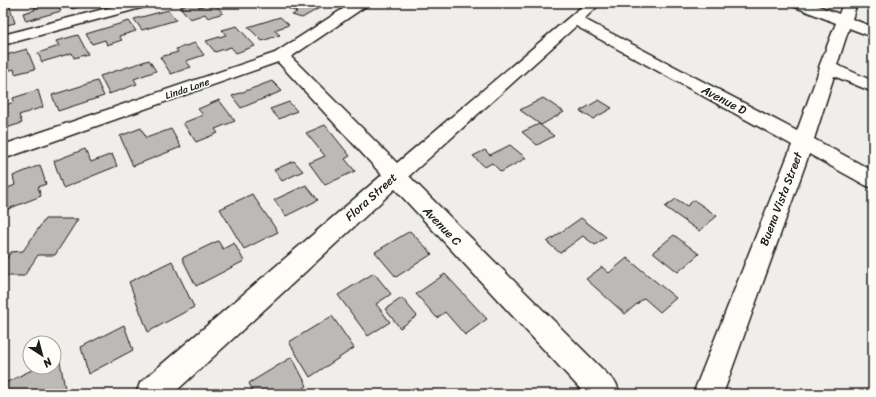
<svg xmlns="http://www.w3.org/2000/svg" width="876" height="397" viewBox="0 0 876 397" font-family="Sriracha,sans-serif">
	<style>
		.building { fill: #bbbab6; stroke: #1c1c1c }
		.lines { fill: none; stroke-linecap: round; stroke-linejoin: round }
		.minor-casing { stroke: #1c1c1c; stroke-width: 3 }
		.minor { fill: #fdfcf7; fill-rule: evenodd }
		.labels { text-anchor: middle; stroke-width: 3.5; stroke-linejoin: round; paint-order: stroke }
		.far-street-label { font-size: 10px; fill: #1c1c1c; stroke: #fdfcf7 }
		.street-label { font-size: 12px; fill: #1c1c1c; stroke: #fdfcf7 }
	</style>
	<rect width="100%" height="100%" fill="#f0eeea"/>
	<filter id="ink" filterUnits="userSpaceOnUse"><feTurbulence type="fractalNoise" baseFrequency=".025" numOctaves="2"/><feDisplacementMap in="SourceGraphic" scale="8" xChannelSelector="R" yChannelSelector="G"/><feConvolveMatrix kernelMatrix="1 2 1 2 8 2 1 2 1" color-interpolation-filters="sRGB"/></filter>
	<g filter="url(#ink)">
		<g class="building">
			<polygon points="53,3 56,3 61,11 26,21 23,13 35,10 34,8"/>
			<polygon points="69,3 93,3 72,9"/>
			<polygon points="196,3 199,7 214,3 223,13 208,18 205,14 190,19 180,7"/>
			<polygon points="226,3 246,3 230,7"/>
			<polygon points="301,3 328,3 302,18 292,15 297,12 289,9"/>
			<polygon points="10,7 15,23 3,26 3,9"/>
			<polygon points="168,10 176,20 142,30 134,19"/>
			<polygon points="280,17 289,25 274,30 280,35 262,41 248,27"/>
			<polygon points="129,21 136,31 119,36 122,40 107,45 105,40 92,44 86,34"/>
			<polygon points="237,26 255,46 236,53 231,47 215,52 206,41 226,35 222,30"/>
			<polygon points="78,35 88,54 74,58 72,53 42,62 38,53 59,46 56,41"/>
			<polygon points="195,43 204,55 186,61 191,67 171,74 160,57 178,52 176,49"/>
			<polygon points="27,49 35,69 15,74 14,69 3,72 3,56"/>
			<polygon points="149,60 156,71 134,79 137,84 109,94 100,76"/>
			<polygon points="97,81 104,96 58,111 52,95"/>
			<polygon points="272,81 282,91 241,108 232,96"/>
			<polygon points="38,90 43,107 19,115 22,123 3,129 3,106 14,102 13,98"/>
			<polygon points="543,98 564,112 541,125 520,110"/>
			<polygon points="219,100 235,121 215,129 218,133 196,142 183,123 203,115 198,109"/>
			<polygon points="599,100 612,108 593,119 580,111"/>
			<polygon points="289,102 297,111 279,119 270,109"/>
			<polygon points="539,124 554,136 537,145 522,132"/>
			<polygon points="325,125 350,156 345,159 355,171 325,185 309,163 325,156 306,133"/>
			<polygon points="141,128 146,138 171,129 181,147 133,166 120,136"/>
			<polygon points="510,145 526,158 501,172 492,163 485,167 473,156 485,150 490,155"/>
			<polygon points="85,149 91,162 112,154 117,166 63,188 54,161"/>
			<polygon points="294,161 303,171 282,181 274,170"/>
			<polygon points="40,165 46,184 38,187 41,196 3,211 3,190 15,185 13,176"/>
			<polygon points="306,185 318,200 286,216 274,200"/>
			<polygon points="252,194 278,232 244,249 220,209"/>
			<polygon points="676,199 687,206 694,200 717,216 699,231 665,207"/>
			<polygon points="581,218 606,237 595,245 583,236 560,253 547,242"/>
			<polygon points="45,219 78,219 55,255 38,255 24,276 3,276 3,263 11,252 23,251"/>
			<polygon points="410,231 432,254 396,277 375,252"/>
			<polygon points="674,235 699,254 678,272 653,252"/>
			<polygon points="218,241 223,249 234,243 244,261 196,286 182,258"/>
			<polygon points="627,258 676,298 660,312 644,298 625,314 586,279 602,267 609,273"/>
			<polygon points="172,261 194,307 148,332 129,282"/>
			<polygon points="374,273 391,294 376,304 390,322 368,336 338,295"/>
			<polygon points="445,274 487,319 465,335 445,312 437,318 416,294"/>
			<polygon points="402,298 417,316 400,328 385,309"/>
			<polygon points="332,316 354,348 310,377 289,342"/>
			<polygon points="124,325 133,350 88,374 81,347"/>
			<polygon points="59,356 66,394 3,394 3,384 38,367 54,367 54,359"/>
			<polygon points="292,357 307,386 295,394 254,394 249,383"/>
		</g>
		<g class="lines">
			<defs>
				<g id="minor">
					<polygon points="127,3 150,3 148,6 3,45 3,35"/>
					<polygon points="352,3 368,3 366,6 291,57 397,163 586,3 601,3 584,19 797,131 820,68 819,67 836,23 793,6 791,3 811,3 839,14 843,3 857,3 852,19 873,27 873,37 849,28 837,65 873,81 873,92 834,76 814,139 873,171 873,188 865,185 809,154 723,394 693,394 792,145 576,26 409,176 616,383 620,394 585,394 395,189 173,394 136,394 140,383 382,175 278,62 3,159 3,145 275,53"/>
				</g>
			</defs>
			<use href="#minor" class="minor-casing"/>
			<use href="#minor" class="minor"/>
		</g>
	</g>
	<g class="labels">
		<g class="far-street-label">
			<text transform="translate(187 88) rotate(-19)" y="4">Linda Lane</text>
		</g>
		<g class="street-label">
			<text transform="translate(724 100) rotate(28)" y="4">Avenue D</text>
			<text transform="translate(371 197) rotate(-42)" y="4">Flora Street</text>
			<text transform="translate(781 199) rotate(-69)" y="4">Buena Vista Street</text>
			<text transform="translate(442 226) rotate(46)" y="4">Avenue C</text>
		</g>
	</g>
	<rect width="876" height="397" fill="none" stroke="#fdfcf7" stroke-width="16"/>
	<rect x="8" y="8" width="860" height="381" fill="none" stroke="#1c1c1c" stroke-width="1.5" filter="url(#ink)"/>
	<g transform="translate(42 355) rotate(144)"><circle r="19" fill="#fdfcf7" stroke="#a3a29f"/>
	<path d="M0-3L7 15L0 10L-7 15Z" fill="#1c1c1c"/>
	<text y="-6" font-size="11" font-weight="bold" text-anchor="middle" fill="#1c1c1c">N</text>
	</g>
</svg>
